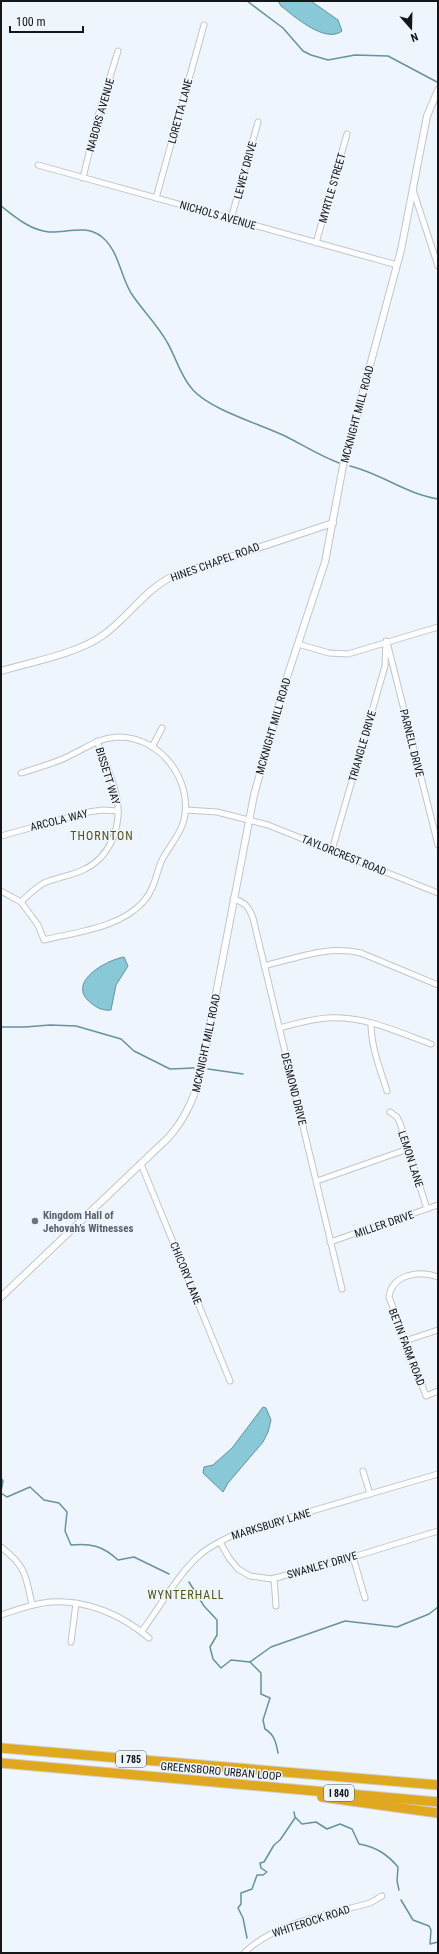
<svg xmlns="http://www.w3.org/2000/svg" width="439" height="1954" viewBox="0 0 439 1954" font-family="'Roboto Condensed',sans-serif">
	<style>
		.water { fill: #88c8d7; stroke: #65939e }
		.lines { fill: none; stroke-linecap: round; stroke-linejoin: round }
		.stream { stroke: #65939e; stroke-width: 1.5 }
		.minor-casing { stroke: #c0c5cc; stroke-width: 7 }
		.tertiary-casing { stroke: #c0c5cc; stroke-width: 8 }
		.motorway-casing { stroke: #d0d0d1; stroke-width: 11 }
		.minor { stroke: #fff; stroke-width: 5 }
		.tertiary { stroke: #fff; stroke-width: 6 }
		.motorway { stroke: #e0a81e; stroke-width: 9 }
		.worship-dot { fill: #6b7280; stroke: #eff5fc; stroke-width: 1.5 }
		.labels { text-anchor: middle; stroke-width: 3; stroke-linejoin: round; paint-order: stroke }
		.shield { fill: #eff5fc; stroke: #56595d; stroke-width: 1 }
		.shield-label { font-size: 10px; font-weight: bold; fill: #141619 }
		.street-label { font-size: 11px; fill: #141619; stroke: #eff5fc }
		.worship-label { font-size: 11px; font-weight: bold; fill: #5b616d; stroke: #eff5fc; text-anchor: start }
		.neighbourhood-label { font-size: 12px; letter-spacing: 1px; fill: #545216; stroke: #eff5fc }
	</style>
	<rect width="100%" height="100%" fill="#eff5fc"/>
	<g class="water">
		<path d="M278 1H311L338 20 342 31C325 44 294 16 281 6Z"/>
		<path d="M124 957 128 966 116 985 111 1010C103 1011 97 1008 91 1003 65 983 106 960 124 957Z"/>
		<polygon points="263,1407 266,1408 271,1420 268,1432 263,1442 228,1483 223,1492 203,1473 204,1467 213,1465 232,1448"/>
	</g>
	<g class="lines">
		<g class="stream">
			<polyline points="247,1 283,28 303,51 311,55 328,60 355,55 388,56 437,82"/>
			<path d="M1 206C15 217 30 230 49 232 67 233 86 224 102 237 119 251 120 275 131 293 142 310 157 324 167 342 176 357 180 376 193 390 211 410 260 424 285 436 303 445 320 456 339 463"/>
			<path d="M350 466C380 473 406 494 438 499"/>
			<polyline points="1,1027 25,1027 50,1025 76,1026 121,1039 134,1051 170,1069 194,1068"/>
			<polyline points="208,1069 243,1074"/>
			<polyline points="1,1478 3,1481 1,1491"/>
			<path d="M1 1493 7 1497 30 1487 44 1500 59 1503 67 1512 65 1531 71 1545C91 1543 103 1546 118 1560L134 1557 169 1574"/>
			<polyline points="189,1582 204,1606 217,1620 217,1635 210,1647 213,1659 221,1668 231,1660 250,1662 271,1647 345,1621 397,1627 429,1614 438,1607"/>
			<path d="M250 1662 261 1673V1694L270 1698 263 1720 265 1729C275 1735 276 1743 278 1753"/>
			<path d="M294 1812 295 1817 302 1824 316 1822 327 1829 340 1824 352 1829 359 1844C376 1847 387 1854 398 1867L397 1881 399 1890"/>
			<polyline points="401,1900 413,1920 429,1926 431,1930 430,1944 438,1942"/>
			<polyline points="247,1938 243,1918 238,1908 241,1904 241,1893 252,1889 257,1875 263,1875 267,1872 261,1868 260,1863 264,1862 274,1845 280,1840 295,1818"/>
		</g>
		<defs>
			<g id="minor">
				<polyline points="38,165 397,265"/>
				<polyline points="83,178 97,119 118,51"/>
				<polyline points="413,190 438,266"/>
				<polyline points="156,198 204,25"/>
				<polyline points="231,219 258,122"/>
				<polyline points="316,243 347,134"/>
				<polyline points="298,644 329,653 348,654 438,627"/>
				<polyline points="388,646 438,845"/>
				<polyline points="152,747 162,728"/>
				<polyline points="186,810 217,812 268,825 438,893"/>
				<polyline points="1,836 88,812 103,810 118,811"/>
				<polyline points="332,850 385,666 386,641"/>
				<path d="M1 891 21 902 38 925 44 940C76 932 121 928 144 901 154 890 156 875 161 862 168 847 180 836 184 820 193 780 161 738 120 737 99 737 85 749 67 757 53 764 36 768 21 773"/>
				<path d="M233 899C245 902 249 907 253 918L342 1289"/>
				<path d="M21 902C28 895 35 888 44 883 57 877 72 876 85 869 110 857 122 826 117 799 114 780 104 760 97 741"/>
				<path d="M264 966C296 958 329 945 361 953L438 985"/>
				<path d="M371 1023C371 1047 380 1069 387 1091"/>
				<path d="M279 1028C295 1024 311 1019 327 1018 363 1015 398 1032 431 1044"/>
				<polyline points="390,1112 397,1117 400,1123 427,1209"/>
				<polyline points="141,1164 230,1381"/>
				<polyline points="317,1181 408,1149"/>
				<polyline points="330,1242 438,1205"/>
				<path d="M438 1277C420 1270 392 1274 389 1297L426 1396 438 1391"/>
				<polyline points="405,1341 438,1330"/>
				<polyline points="363,1471 370,1494"/>
				<polyline points="220,1542 229,1558 238,1569 250,1576 272,1579 353,1557 438,1531"/>
				<path d="M1 1547C26 1566 26 1576 32 1605"/>
				<polyline points="353,1557 365,1598"/>
				<polyline points="274,1578 276,1606"/>
				<path d="M1 1615C17 1610 34 1603 51 1602 88 1600 122 1615 149 1638"/>
				<path d="M142 1631C159 1608 180 1571 202 1553 213 1544 227 1538 240 1532L438 1474"/>
				<polyline points="71,1642 76,1603"/>
				<path d="M244 1953C274 1923 330 1914 370 1903L382 1896"/>
			</g>
			<g id="tertiary">
				<path d="M1 671C31 662 76 654 102 636 128 618 143 591 173 576L333 523"/>
				<path d="M1 1297 169 1137C187 1116 196 1094 202 1067L254 795 286 680 325 562 343 466 401 250 427 116 438 90"/>
			</g>
			<g id="motorway">
				<polyline points="1,1748 438,1785"/>
				<polyline points="1,1763 438,1802"/>
				<polyline points="322,1797 438,1813"/>
			</g>
		</defs>
		<use href="#minor" class="minor-casing"/>
		<use href="#tertiary" class="tertiary-casing"/>
		<use href="#motorway" class="motorway-casing"/>
		<use href="#minor" class="minor"/>
		<use href="#tertiary" class="tertiary"/>
		<use href="#motorway" class="motorway"/>
	</g>
	<circle class="worship-dot" cx="35" cy="1221" r="4"/>
	<g class="labels">
		<g class="shield">
			<rect x="116" y="1751" width="30" height="16" rx="3"/>
			<rect x="324" y="1785" width="30" height="16" rx="3"/>
		</g>
		<g class="shield-label">
			<text x="131" y="1763">I 785</text>
			<text x="339" y="1797">I 840</text>
		</g>
		<g class="street-label">
			<text transform="translate(180 111) rotate(-75)" y="4">LORETTA LANE</text>
			<text transform="translate(100 115) rotate(-74)" y="4">NABORS AVENUE</text>
			<text transform="translate(245 170) rotate(-75)" y="4">LEWEY DRIVE</text>
			<text transform="translate(332 188) rotate(-74)" y="4">MYRTLE STREET</text>
			<text transform="translate(218 215) rotate(16)" y="4">NICHOLS AVENUE</text>
			<text transform="translate(357 414) rotate(-75)" y="4">MCKNIGHT MILL ROAD</text>
			<text transform="translate(215 562) rotate(-20)" y="4">HINES CHAPEL ROAD</text>
			<text transform="translate(273 726) rotate(-74)" y="4">MCKNIGHT MILL ROAD</text>
			<text transform="translate(412 743) rotate(76)" y="4">PARNELL DRIVE</text>
			<text transform="translate(362 746) rotate(-74)" y="4">TRIANGLE DRIVE</text>
			<text transform="translate(108 776) rotate(73)" y="4">BISSETT WAY</text>
			<text transform="translate(59 820) rotate(-14)" y="4">ARCOLA WAY</text>
			<text transform="translate(344 855) rotate(22)" y="4">TAYLORCREST ROAD</text>
			<text transform="translate(206 1043) rotate(-78)" y="4">MCKNIGHT MILL ROAD</text>
			<text transform="translate(294 1089) rotate(76)" y="4">DESMOND DRIVE</text>
			<text transform="translate(411 1159) rotate(72)" y="4">LEMON LANE</text>
			<text transform="translate(384 1224) rotate(-19)" y="4">MILLER DRIVE</text>
			<text transform="translate(186 1273) rotate(68)" y="4">CHICORY LANE</text>
			<text transform="translate(407 1347) rotate(69)" y="4">BETIN FARM ROAD</text>
			<text transform="translate(271 1524) rotate(-17)" y="4">MARKSBURY LANE</text>
			<text transform="translate(322 1565) rotate(-16)" y="4">SWANLEY DRIVE</text>
			<text transform="translate(221 1771) rotate(5)" y="4">GREENSBORO URBAN LOOP</text>
			<text transform="translate(311 1921) rotate(-18)" y="4">WHITEROCK ROAD</text>
		</g>
		<g class="worship-label">
			<text x="43" y="1219">Kingdom Hall of<tspan x="43" dy="13">Jehovah’s Witnesses</tspan></text>
		</g>
		<g class="neighbourhood-label">
			<text x="102" y="840">THORNTON</text>
			<text x="186" y="1599">WYNTERHALL</text>
		</g>
	</g>
	<rect width="439" height="1954" fill="none" stroke="#141619" stroke-width="4"/>
	<g transform="translate(411 28) rotate(160)" stroke="#eff5fc" stroke-width="3" paint-order="stroke">
	<path d="M0-3L7 15L0 10L-7 15Z" fill="#141619"/>
	<text y="-6" font-size="11" font-weight="bold" text-anchor="middle" fill="#141619">N</text>
	</g>
	<path d="M10 26v6h73v-6" fill="none" stroke="#141619" stroke-width="2"/>
	<text x="16" y="26" font-size="12" fill="#141619" stroke="#eff5fc" stroke-width="3" paint-order="stroke">100 m</text>
</svg>
